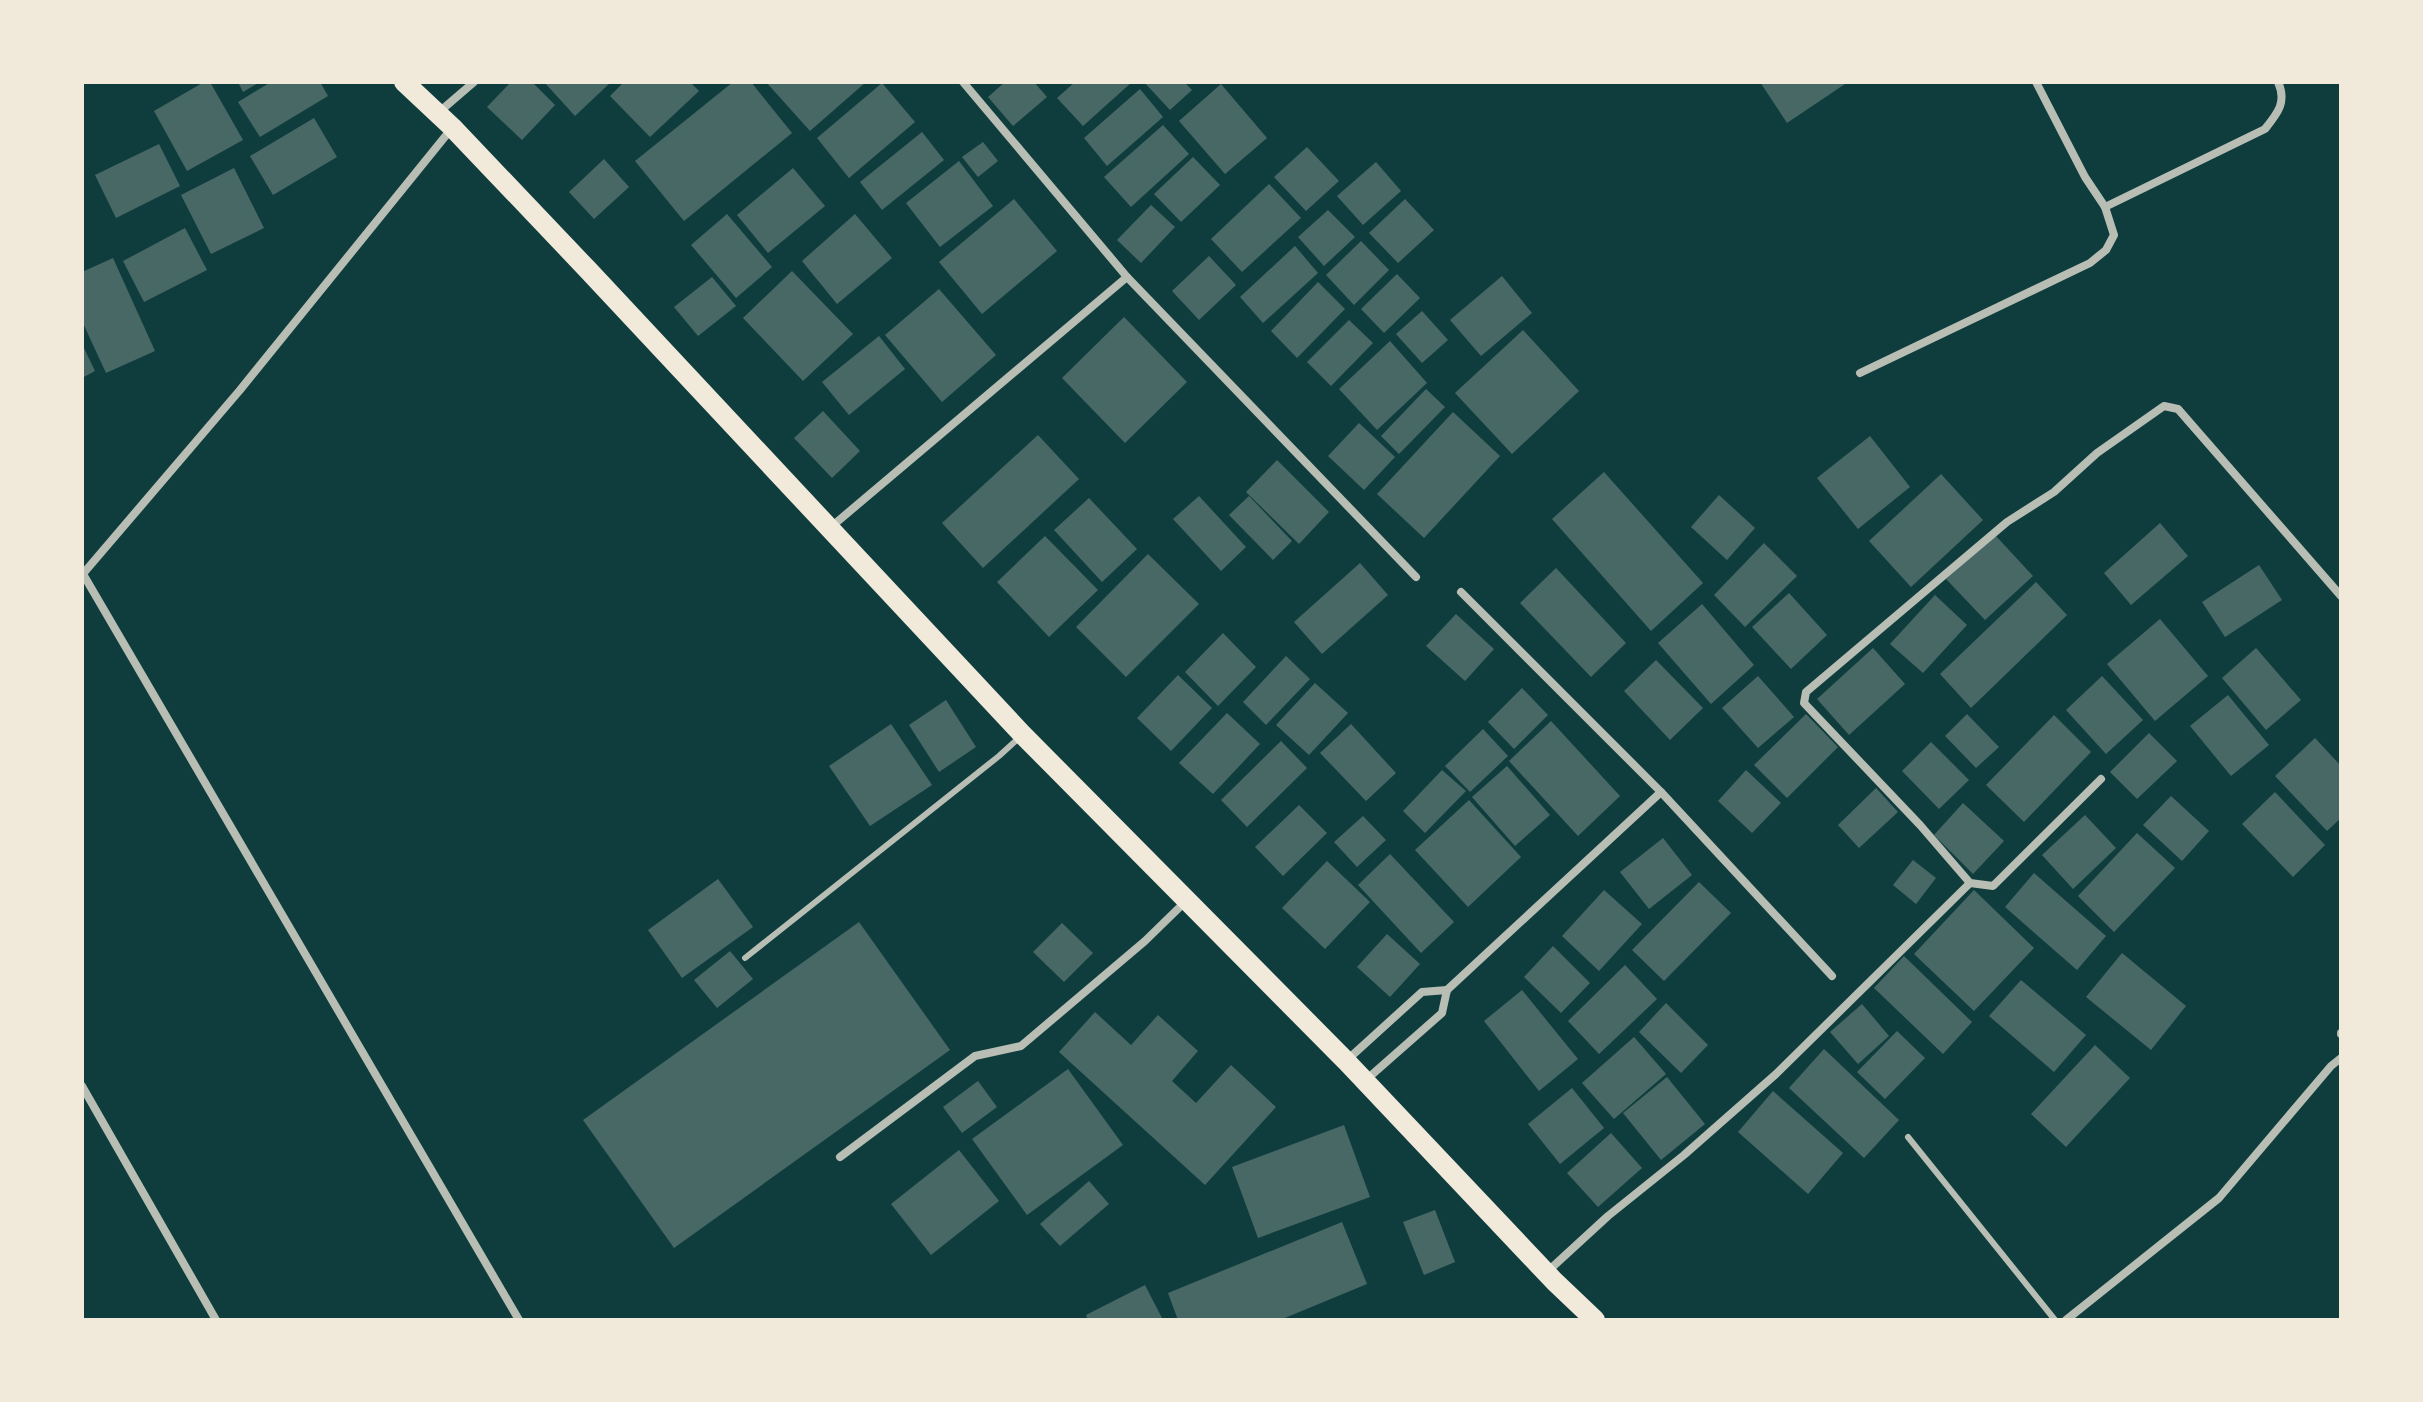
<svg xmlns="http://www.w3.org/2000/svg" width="2423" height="1402" viewBox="0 0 2423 1402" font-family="Karla,sans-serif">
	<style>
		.building { fill: #486865 }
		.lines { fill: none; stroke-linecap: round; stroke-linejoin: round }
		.service { stroke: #b8beb3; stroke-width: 6 }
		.minor { stroke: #b8beb3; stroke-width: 8 }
		.primary { stroke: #f1e9da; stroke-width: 20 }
	</style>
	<rect width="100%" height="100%" fill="#0f3d3e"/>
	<g class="building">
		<polygon points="204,82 210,82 243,140 187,171 154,111"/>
		<polygon points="238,82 260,82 243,92"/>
		<polygon points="271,82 320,82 328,96 260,137 238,102"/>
		<polygon points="511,82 532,82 555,105 522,140 487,107"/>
		<polygon points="544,82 611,82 575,116"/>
		<polygon points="624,82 690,82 699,91 650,137 610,96"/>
		<polygon points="733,82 751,82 792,133 684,221 635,161"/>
		<polygon points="766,82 866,82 810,131"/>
		<polygon points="1005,82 1034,82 1047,97 1013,126 988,97"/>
		<polygon points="1075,82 1132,82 1083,126 1057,98"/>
		<polygon points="1144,82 1184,82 1192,90 1170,110"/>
		<polygon points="1760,82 1848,82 1787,123"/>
		<polygon points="882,83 915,122 849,178 817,138"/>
		<polygon points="1221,84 1267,138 1225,174 1179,121"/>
		<polygon points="1140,89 1163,117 1107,166 1084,138"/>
		<polygon points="314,118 337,157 273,195 250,156"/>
		<polygon points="1163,125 1189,154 1131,207 1104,177"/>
		<polygon points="922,132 944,160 882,210 860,182"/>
		<polygon points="983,142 998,161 978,177 962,157"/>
		<polygon points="159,144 180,186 116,218 95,175"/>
		<polygon points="1307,147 1339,181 1306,211 1274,177"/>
		<polygon points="1193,157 1220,185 1181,222 1154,194"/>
		<polygon points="604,159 629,187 594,219 569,192"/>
		<polygon points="959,161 993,206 940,247 906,203"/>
		<polygon points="1376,162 1401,191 1363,225 1337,196"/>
		<polygon points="234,168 264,228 211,254 181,195"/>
		<polygon points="793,168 825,206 768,253 737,215"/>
		<polygon points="1269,184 1301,218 1242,272 1211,239"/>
		<polygon points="1014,199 1057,251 982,314 939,262"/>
		<polygon points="1405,199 1434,230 1398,263 1369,233"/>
		<polygon points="1151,205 1175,227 1141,263 1117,240"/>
		<polygon points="1328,210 1355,237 1324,266 1298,237"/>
		<polygon points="727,214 772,267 736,298 691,245"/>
		<polygon points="855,214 892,258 837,304 802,261"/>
		<polygon points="185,228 207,270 144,302 123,261"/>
		<polygon points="1361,241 1389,270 1354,305 1326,275"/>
		<polygon points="1295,246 1318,273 1263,323 1240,297"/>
		<polygon points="1209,256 1236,285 1199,320 1172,291"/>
		<polygon points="113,258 155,351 106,373 82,321 82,272"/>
		<polygon points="792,271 853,334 803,381 743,318"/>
		<polygon points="1397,274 1420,298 1384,333 1361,309"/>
		<polygon points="1502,276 1532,313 1481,356 1450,320"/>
		<polygon points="712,277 736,306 698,336 674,307"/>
		<polygon points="1318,282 1345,309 1297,358 1271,331"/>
		<polygon points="939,289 996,355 942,402 885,335"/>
		<polygon points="1422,311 1448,340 1422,363 1396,334"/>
		<polygon points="1124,317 1187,382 1125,443 1062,378"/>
		<polygon points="1349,320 1373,343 1331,386 1307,362"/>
		<polygon points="1523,330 1579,391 1512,454 1455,393"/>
		<polygon points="879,336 905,369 849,415 822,382"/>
		<polygon points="1390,341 1427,383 1377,430 1339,389"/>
		<polygon points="82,344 95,371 82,378"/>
		<polygon points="1426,389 1445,407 1399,454 1381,436"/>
		<polygon points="823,411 860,451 832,478 794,438"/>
		<polygon points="1453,412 1500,456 1424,538 1377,494"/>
		<polygon points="1359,423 1395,457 1364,490 1328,456"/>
		<polygon points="1038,435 1079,479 983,568 942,523"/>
		<polygon points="1870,436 1910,487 1858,529 1817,478"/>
		<polygon points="1277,460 1329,512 1299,544 1246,492"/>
		<polygon points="1604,472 1703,583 1651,631 1552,519"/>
		<polygon points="1941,474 1983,520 1911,587 1869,541"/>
		<polygon points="1719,495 1755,528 1727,560 1691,527"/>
		<polygon points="1199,496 1246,547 1221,571 1173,519"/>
		<polygon points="1249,496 1292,541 1273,560 1229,515"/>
		<polygon points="1089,498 1137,549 1102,582 1054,530"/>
		<polygon points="2160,523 2188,556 2131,605 2104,573"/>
		<polygon points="1995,535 2033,576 1985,620 1946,579"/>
		<polygon points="1045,536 1098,590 1049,637 997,582"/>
		<polygon points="1764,543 1797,576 1745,627 1714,595"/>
		<polygon points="1148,554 1199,604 1126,677 1076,627"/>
		<polygon points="1360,563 1388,595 1322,654 1294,622"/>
		<polygon points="2259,565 2282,600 2225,637 2202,602"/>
		<polygon points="1556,568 1626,643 1591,677 1520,603"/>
		<polygon points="2036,582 2067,615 1971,708 1940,674"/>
		<polygon points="1789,593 1827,635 1791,669 1752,627"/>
		<polygon points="1935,595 1967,625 1923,673 1890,644"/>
		<polygon points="1702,604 1754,665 1711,704 1658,643"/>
		<polygon points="1456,614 1494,649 1465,681 1426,646"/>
		<polygon points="2160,619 2208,676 2155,721 2107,664"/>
		<polygon points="1223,633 1256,667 1218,706 1185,672"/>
		<polygon points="1873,648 1905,684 1849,735 1817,699"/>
		<polygon points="2256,648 2301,700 2266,730 2222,678"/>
		<polygon points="1286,656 1310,679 1266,725 1243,702"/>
		<polygon points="1656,660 1703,708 1670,740 1624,691"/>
		<polygon points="1178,675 1212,708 1171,751 1137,718"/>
		<polygon points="1758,676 1794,717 1758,748 1722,708"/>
		<polygon points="2102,676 2143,720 2106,754 2066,710"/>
		<polygon points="1315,683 1348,713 1309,755 1276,725"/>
		<polygon points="1522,688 1548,715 1514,749 1488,722"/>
		<polygon points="2228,695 2269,745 2231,776 2190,726"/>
		<polygon points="946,700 976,747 939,772 909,725"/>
		<polygon points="1227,713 1260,744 1213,794 1179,763"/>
		<polygon points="1806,714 1838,747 1787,798 1754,765"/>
		<polygon points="1967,714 1999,747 1976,768 1945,736"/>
		<polygon points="2054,715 2091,752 2024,822 1986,785"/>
		<polygon points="1551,721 1620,796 1578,836 1509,761"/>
		<polygon points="891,724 932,785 870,826 829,766"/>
		<polygon points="1351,724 1396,773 1366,801 1320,753"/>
		<polygon points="1483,729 1508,756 1470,792 1445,766"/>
		<polygon points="2149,733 2177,761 2137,799 2110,772"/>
		<polygon points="2315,738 2341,766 2341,818 2327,831 2275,776"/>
		<polygon points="1281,741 1307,768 1247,827 1221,800"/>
		<polygon points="1931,742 1969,780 1939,809 1902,771"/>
		<polygon points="1507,766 1550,815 1515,846 1472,797"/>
		<polygon points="1442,770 1466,791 1425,833 1403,811"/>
		<polygon points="1746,770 1781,803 1752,833 1718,801"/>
		<polygon points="1876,788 1898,812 1859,848 1838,825"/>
		<polygon points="2275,792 2325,845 2293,877 2242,824"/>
		<polygon points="2171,796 2209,831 2182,861 2143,825"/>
		<polygon points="1469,800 1521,857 1468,907 1415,850"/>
		<polygon points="1963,803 2004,841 1973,874 1934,835"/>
		<polygon points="1299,805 1327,833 1283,876 1255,847"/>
		<polygon points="2085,815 2116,848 2073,889 2042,855"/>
		<polygon points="1363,816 1386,840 1357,867 1334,842"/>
		<polygon points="2137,833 2175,868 2114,932 2078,896"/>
		<polygon points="1663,838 1692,875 1649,909 1620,872"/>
		<polygon points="1390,854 1454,922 1421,953 1358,885"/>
		<polygon points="1913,860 1936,878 1916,904 1893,885"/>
		<polygon points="1327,861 1370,902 1325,949 1282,908"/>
		<polygon points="2034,873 2106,936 2077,970 2005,907"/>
		<polygon points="718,879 753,927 682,978 648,930"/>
		<polygon points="1699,882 1731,913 1664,981 1632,950"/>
		<polygon points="1604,890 1642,924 1599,971 1562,936"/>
		<polygon points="1974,890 2034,948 1974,1011 1914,954"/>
		<polygon points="859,922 950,1050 674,1248 583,1120"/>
		<polygon points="1062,923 1093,953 1064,982 1033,952"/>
		<polygon points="1387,934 1420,964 1390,997 1357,967"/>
		<polygon points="1553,946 1590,983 1561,1013 1524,977"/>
		<polygon points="730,951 753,979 717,1008 694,980"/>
		<polygon points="2122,953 2186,1006 2151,1050 2086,997"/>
		<polygon points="1904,956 1972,1022 1943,1054 1874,988"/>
		<polygon points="1625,965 1657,999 1599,1054 1568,1021"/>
		<polygon points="2021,980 2086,1035 2054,1072 1989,1016"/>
		<polygon points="1522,990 1578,1059 1539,1091 1484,1021"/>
		<polygon points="1666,1003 1708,1045 1681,1073 1639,1032"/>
		<polygon points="1862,1004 1889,1036 1858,1064 1830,1032"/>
		<polygon points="1095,1012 1131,1045 1158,1015 1198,1051 1172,1081 1196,1103 1231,1065 1276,1107 1205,1185 1059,1052"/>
		<polygon points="1897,1031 1925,1058 1885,1099 1857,1072"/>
		<polygon points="1634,1037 1666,1074 1614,1119 1582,1083"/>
		<polygon points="2095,1045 2130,1078 2066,1147 2031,1114"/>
		<polygon points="1824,1049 1899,1120 1864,1158 1789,1088"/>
		<polygon points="1068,1069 1123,1145 1027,1215 972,1139"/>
		<polygon points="1667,1077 1705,1124 1661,1160 1623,1113"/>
		<polygon points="978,1081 997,1107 962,1133 943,1107"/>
		<polygon points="1572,1088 1604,1128 1560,1164 1528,1124"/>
		<polygon points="1773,1091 1843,1153 1808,1194 1738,1132"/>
		<polygon points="1344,1125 1370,1197 1258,1238 1232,1167"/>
		<polygon points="1611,1133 1642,1168 1598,1207 1567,1173"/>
		<polygon points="959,1150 999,1201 931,1255 891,1204"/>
		<polygon points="1089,1181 1109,1204 1060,1246 1040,1224"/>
		<polygon points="1435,1210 1455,1262 1424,1275 1403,1222"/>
		<polygon points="1342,1222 1367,1284 1280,1320 1178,1320 1168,1293"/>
		<polygon points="1145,1285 1163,1320 1088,1320 1086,1315"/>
	</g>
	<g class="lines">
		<g class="service">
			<polyline points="745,958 999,756 1020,737"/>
			<polyline points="1908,1137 2055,1320"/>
		</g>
		<g class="minor">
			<polyline points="963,82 1127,277 1416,577"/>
			<polyline points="438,113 474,82"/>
			<path d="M2105 207 2265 129C2278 113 2287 102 2278 82"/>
			<polyline points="1860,373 2090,263 2106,250 2114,235 2105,207 2085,177 2036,82"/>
			<polyline points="831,527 1127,277"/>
			<polyline points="83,574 519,1320"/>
			<polyline points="82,575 240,390 452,128"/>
			<polyline points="1461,592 1661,792 1832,976"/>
			<polyline points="2101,779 1993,886 1970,883 1920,825 1804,703 1806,692 2007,522 2054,492 2097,453 2164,406 2178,409 2341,596"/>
			<polyline points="2341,1033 2341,1034"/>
			<polyline points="1346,1061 1422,992 1447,990"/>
			<polyline points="1367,1079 1442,1013 1447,990 1661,792"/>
			<polyline points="82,1086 216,1320"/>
			<polyline points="840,1157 975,1056 1021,1046 1145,941 1186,901"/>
			<polyline points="1547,1272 1608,1216 1684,1155 1776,1074 1970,883"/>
			<polyline points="2066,1320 2219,1198 2331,1066 2341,1058"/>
		</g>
		<polyline class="primary" points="404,82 452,127 589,271 1022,734 1346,1061 1554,1281 1595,1320"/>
	</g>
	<rect width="2423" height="1402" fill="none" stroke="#f1e9da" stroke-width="168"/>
</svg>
